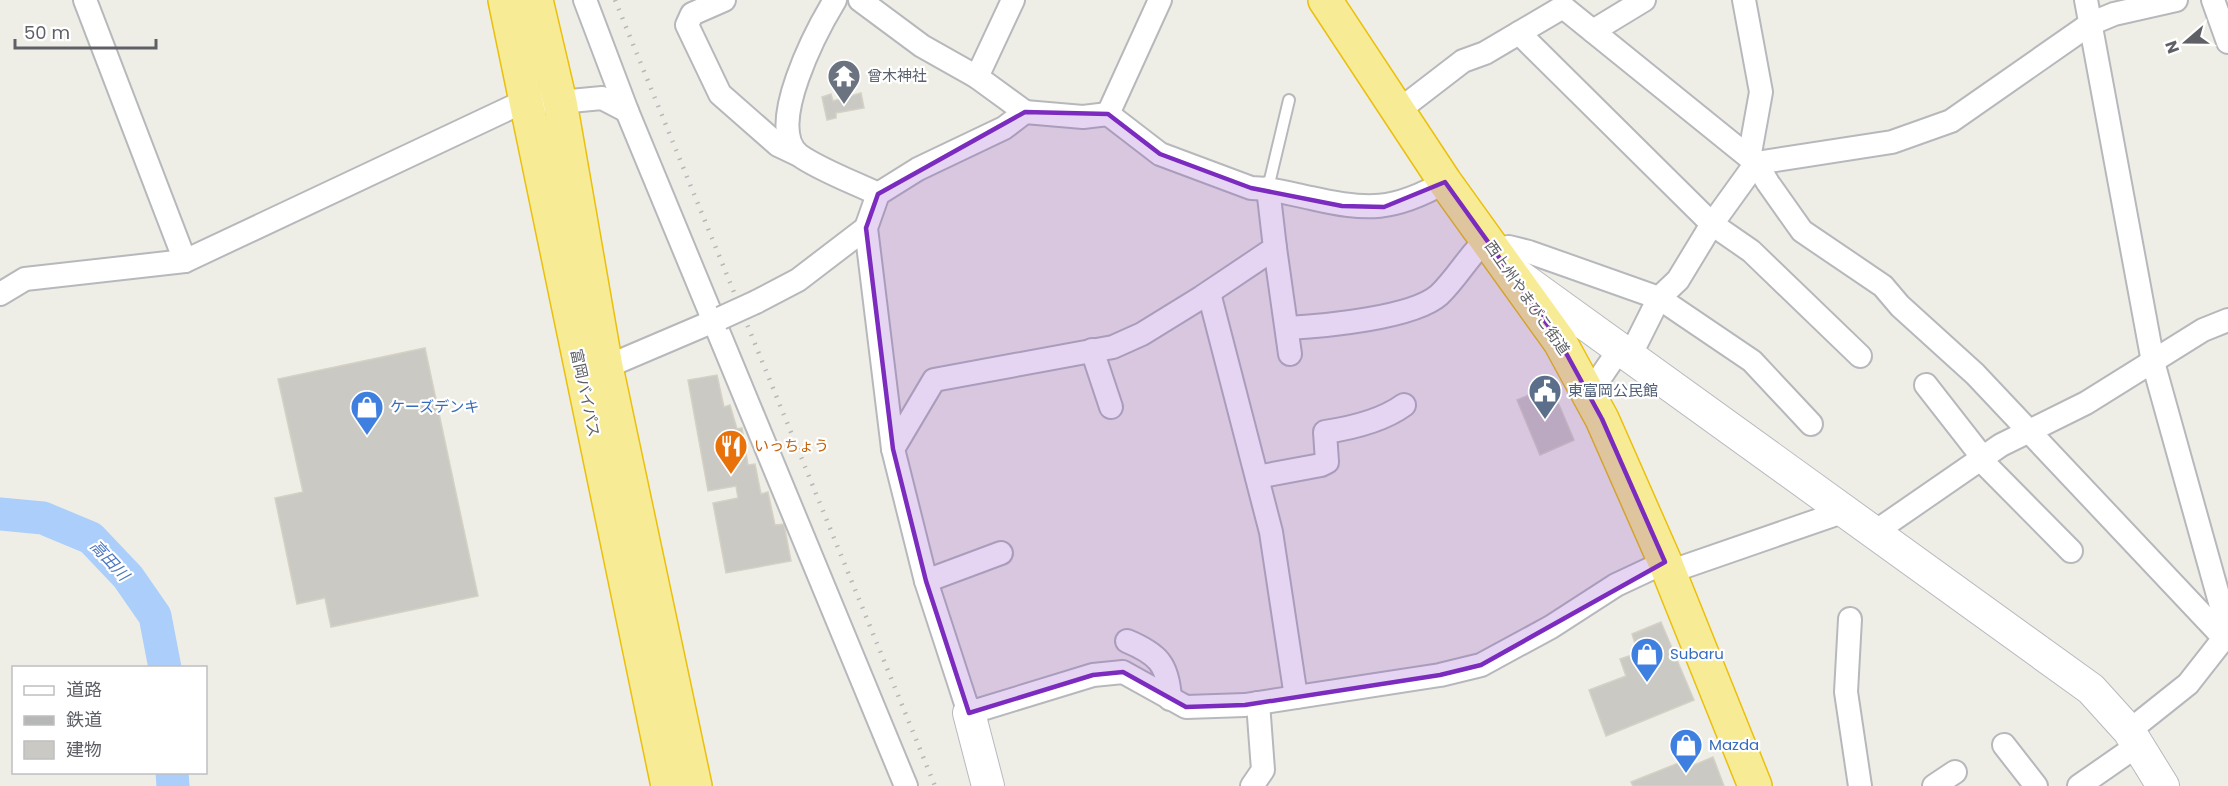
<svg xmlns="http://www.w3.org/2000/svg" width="2228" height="786" viewBox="0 0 2228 786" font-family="Poppins,'Noto Sans JP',sans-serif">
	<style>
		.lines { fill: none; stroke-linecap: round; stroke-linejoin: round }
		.river { stroke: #abcefb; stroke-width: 33 }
		.building { fill: #cbc9c3; stroke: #d4d1c5; stroke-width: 1.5 }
		.lane-casing { stroke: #b6b8bc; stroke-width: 14 }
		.street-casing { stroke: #b6b8bc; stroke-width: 26 }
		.secondary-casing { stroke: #b8b9bf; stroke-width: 34 }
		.highway-casing { stroke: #eac00c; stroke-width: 36 }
		.lane { stroke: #fff; stroke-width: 10 }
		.street { stroke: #fff; stroke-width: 22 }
		.secondary { stroke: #fff; stroke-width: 32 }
		.highway { stroke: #f8eb95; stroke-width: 33 }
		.rail { stroke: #b6b7b7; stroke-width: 4.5; stroke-dasharray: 1.5 8; stroke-linecap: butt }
		.street-bridge-casing { stroke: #b6b8bc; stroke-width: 26; stroke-linecap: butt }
		.street-bridge { stroke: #fff; stroke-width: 22 }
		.marked { fill: #7b2cbf; fill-opacity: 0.2; stroke: #7b2cbf; stroke-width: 4.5; stroke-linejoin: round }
		.labels { text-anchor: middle; stroke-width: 4.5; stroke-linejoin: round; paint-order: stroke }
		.worship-label { font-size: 15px; fill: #5b616d; stroke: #fff; text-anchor: start }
		.street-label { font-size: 15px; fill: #5e6066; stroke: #fff }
		.service-label { font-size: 15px; fill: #4e5e75; stroke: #fff; text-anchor: start }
		.shop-label { font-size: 15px; fill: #366cbe; stroke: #fff; text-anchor: start }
		.food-label { font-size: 15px; fill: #c56008; stroke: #fff; text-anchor: start }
		.water-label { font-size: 16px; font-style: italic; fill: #4d76be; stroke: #fff }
	</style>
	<rect width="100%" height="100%" fill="#efeee6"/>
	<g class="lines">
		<g class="river">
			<polyline points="0,514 43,518 91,538 128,577 155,616 165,668"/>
			<polyline points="172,772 173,786"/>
		</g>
	</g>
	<g class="building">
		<polygon points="861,93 864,108 836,113 836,118 827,120 822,97 831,94 833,101"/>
		<polygon points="425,348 478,596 331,627 325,598 297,604 275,498 303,492 278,379"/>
		<polygon points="717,375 724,407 730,405 737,429 742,428 748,465 755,464 761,494 768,492 775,525 784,524 791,561 726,573 713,503 738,498 736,486 708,491 688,380"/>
		<polygon points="1551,386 1574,440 1540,455 1517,400"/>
		<polygon points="1661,622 1694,700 1606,736 1589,690 1626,676 1620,659 1638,653 1632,634"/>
		<polygon points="1713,757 1724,786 1633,786 1631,782 1691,758 1694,765"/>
	</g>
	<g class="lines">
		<defs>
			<polyline id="lane" points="1268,188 1289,100"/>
			<g id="street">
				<polyline points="85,0 185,261"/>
				<polyline points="585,0 627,111 906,786"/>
				<polyline points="724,0 692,14 687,25 720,94 778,145 797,154"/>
				<path d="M835 0C818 28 764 128 799 155 818 169 855 183 878 194"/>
				<polyline points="860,0 922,46 977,77 1025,112"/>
				<polyline points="1744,0 1761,92 1750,153 1753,160"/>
				<polyline points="2086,0 2153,362 2228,631"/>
				<polyline points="2213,0 2228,42"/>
				<polyline points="1593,31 1644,0"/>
				<polyline points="1519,33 1712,224 1751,251 1860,356"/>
				<polyline points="977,77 1013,0"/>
				<polyline points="1398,111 1463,61 1485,53 1563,7 1756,163 1768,183 1802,231 1883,286 1900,306 1975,374 2224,638"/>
				<polyline points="1108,114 1160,0"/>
				<path d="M1445 182C1394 211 1367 211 1311 198 1291 194 1272 188 1251 188L1160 154 1108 114 1083 117 1025 112 1004 128 918 169 878 194 866 228 893 449 926 581 969 713 1093 675 1123 672 1186 707 1245 705 1440 675 1481 665 1551 627 1616 585 1665 562"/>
				<polyline points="1275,248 1290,354"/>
				<polyline points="1495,249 1509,247 1529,252 1659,298 1752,361 1811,424"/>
				<polyline points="1209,293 1271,532 1296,697"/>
				<polyline points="0,294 25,279 185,261 527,100 560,102 602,98 627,111"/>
				<polyline points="756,302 798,280 866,228"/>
				<path d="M1288 328C1324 326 1413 318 1439 295 1457 278 1469 255 1487 239"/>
				<polyline points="1092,350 1111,407"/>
				<polyline points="1629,358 1659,298 1678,280 1712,224 1756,163 1892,142 1951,121 2090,24 2114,14 2176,0"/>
				<polyline points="606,367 721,318"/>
				<polyline points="1926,385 1983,458"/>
				<polyline points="1589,394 1619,350"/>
				<polyline points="893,449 934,380 1113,347 1142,334 1202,297 1275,248 1268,188"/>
				<polyline points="1981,460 2071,551"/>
				<path d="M1257 477 1321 465 1327 462 1325 432C1352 428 1382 421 1404 405"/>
				<polyline points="1875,532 2001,445 2086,403 2203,330 2228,320"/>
				<polyline points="1669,572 1845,511"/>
				<polyline points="926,581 1001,553"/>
				<polyline points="1850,619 1846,692 1860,786"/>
				<path d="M1127 641C1158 654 1168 664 1170 699"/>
				<polyline points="2129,731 2188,684 2228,633"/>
				<polyline points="2004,745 2036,786"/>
				<polyline points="1252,786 1263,770 1258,703"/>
				<polyline points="1934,786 1955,772"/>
				<polyline points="2079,786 2138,745"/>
			</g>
			<g id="secondary">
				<polyline points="1516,274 2091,689 2129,731 2163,786"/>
				<polyline points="969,713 988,786"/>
			</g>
			<g id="highway">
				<polyline points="505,0 668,786"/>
				<polyline points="536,0 560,102 606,367 695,786"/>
				<polyline points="1325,0 1445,182 1560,342 1602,419 1665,562 1755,786"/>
			</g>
		</defs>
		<use href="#lane" class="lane-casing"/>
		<use href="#street" class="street-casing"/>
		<use href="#secondary" class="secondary-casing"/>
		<use href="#highway" class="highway-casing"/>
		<use href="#lane" class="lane"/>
		<use href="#street" class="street"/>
		<use href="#secondary" class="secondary"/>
		<use href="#highway" class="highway"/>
		<polyline class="rail" points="615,0 935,786"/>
		<defs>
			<polyline id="street-bridge" points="721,318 756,302"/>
		</defs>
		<use href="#street-bridge" class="street-bridge-casing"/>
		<use href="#street-bridge" class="street-bridge"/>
	</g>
	<path class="marked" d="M1025 112 1108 114 1160 154 1251 188 1342 206 1384 207 1445 182 1560 342 1602 419 1665 562 1481 665 1440 675 1245 705 1186 707 1123 672 1093 675 969 713 926 581 893 449 866 228 878 194Z"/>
	<defs>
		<symbol id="temple-pin" viewBox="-11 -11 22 30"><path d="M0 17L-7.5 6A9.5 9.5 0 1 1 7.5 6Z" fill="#6b7280" stroke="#fff"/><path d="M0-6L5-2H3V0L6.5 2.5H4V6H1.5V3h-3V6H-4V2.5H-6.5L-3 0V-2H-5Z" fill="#fff"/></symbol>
		<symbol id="civic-pin" viewBox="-11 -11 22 30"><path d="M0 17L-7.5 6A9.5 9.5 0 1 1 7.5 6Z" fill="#5c6f8a" stroke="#fff"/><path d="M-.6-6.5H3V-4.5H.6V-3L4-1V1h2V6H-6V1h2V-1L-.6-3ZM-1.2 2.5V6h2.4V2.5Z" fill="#fff"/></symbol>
		<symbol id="shop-pin" viewBox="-11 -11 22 30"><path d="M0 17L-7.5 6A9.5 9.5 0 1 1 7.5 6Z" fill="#3f7fe0" stroke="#fff"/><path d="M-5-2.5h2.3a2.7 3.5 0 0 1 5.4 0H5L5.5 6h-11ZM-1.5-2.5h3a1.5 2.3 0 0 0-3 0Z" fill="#fff"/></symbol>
		<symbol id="restaurant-pin" viewBox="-11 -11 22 30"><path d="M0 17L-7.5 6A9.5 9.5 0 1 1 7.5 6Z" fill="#e8710a" stroke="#fff"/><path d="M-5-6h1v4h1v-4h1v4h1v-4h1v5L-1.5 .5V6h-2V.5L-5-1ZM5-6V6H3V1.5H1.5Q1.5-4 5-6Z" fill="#fff"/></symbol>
	</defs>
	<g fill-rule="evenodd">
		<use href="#temple-pin" x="825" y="57" width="38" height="52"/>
		<use href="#civic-pin" x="1526" y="372" width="38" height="52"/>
		<use href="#shop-pin" x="348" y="388" width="38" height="52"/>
		<use href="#restaurant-pin" x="712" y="427" width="38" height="52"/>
		<use href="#shop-pin" x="1628" y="635" width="38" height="52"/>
		<use href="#shop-pin" x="1667" y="726" width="38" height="52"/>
	</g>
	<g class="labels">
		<g class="worship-label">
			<text x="867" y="81">曾木神社</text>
		</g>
		<g class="street-label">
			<text transform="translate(1527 298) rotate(55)" y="5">西上州やまびこ街道</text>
			<text transform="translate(585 393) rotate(78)" y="5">富岡バイパス</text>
		</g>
		<g class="service-label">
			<text x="1568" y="396">東富岡公民館</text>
		</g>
		<g class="shop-label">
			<text x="390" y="412">ケーズデンキ</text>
			<text x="1670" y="659">Subaru</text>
			<text x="1709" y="750">Mazda</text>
		</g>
		<g class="food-label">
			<text x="754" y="451">いっちょう</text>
		</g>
		<g class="water-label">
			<text transform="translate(110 560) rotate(47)" y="6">高田川</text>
		</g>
	</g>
	<rect x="12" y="666" width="195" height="108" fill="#ffffff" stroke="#bfbfc2" stroke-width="1.5"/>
	<rect x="24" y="686" width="30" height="9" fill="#ffffff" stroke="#bfbfc2" stroke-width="1.5"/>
	<text x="66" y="696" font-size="18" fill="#5e6066">道路</text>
	<rect x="24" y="716" width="30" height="9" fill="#b6b7b7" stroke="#bfbfc2" stroke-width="1.5"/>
	<text x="66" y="726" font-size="18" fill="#5e6066">鉄道</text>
	<rect x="24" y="741" width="30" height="18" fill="#cbc9c3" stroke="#bfbfc2" stroke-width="1.5"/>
	<text x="66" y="756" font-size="18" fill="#5e6066">建物</text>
	<g transform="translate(2186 42) rotate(250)" stroke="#ffffff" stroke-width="4.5" paint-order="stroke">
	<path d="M0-4.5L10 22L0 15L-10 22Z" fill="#5e6066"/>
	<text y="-9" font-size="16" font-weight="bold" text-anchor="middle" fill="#5e6066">N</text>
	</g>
	<path d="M15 39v9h141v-9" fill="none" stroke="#5e6066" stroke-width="3"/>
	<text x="24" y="39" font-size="18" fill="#5e6066" stroke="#ffffff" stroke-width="4.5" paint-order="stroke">50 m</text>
</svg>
